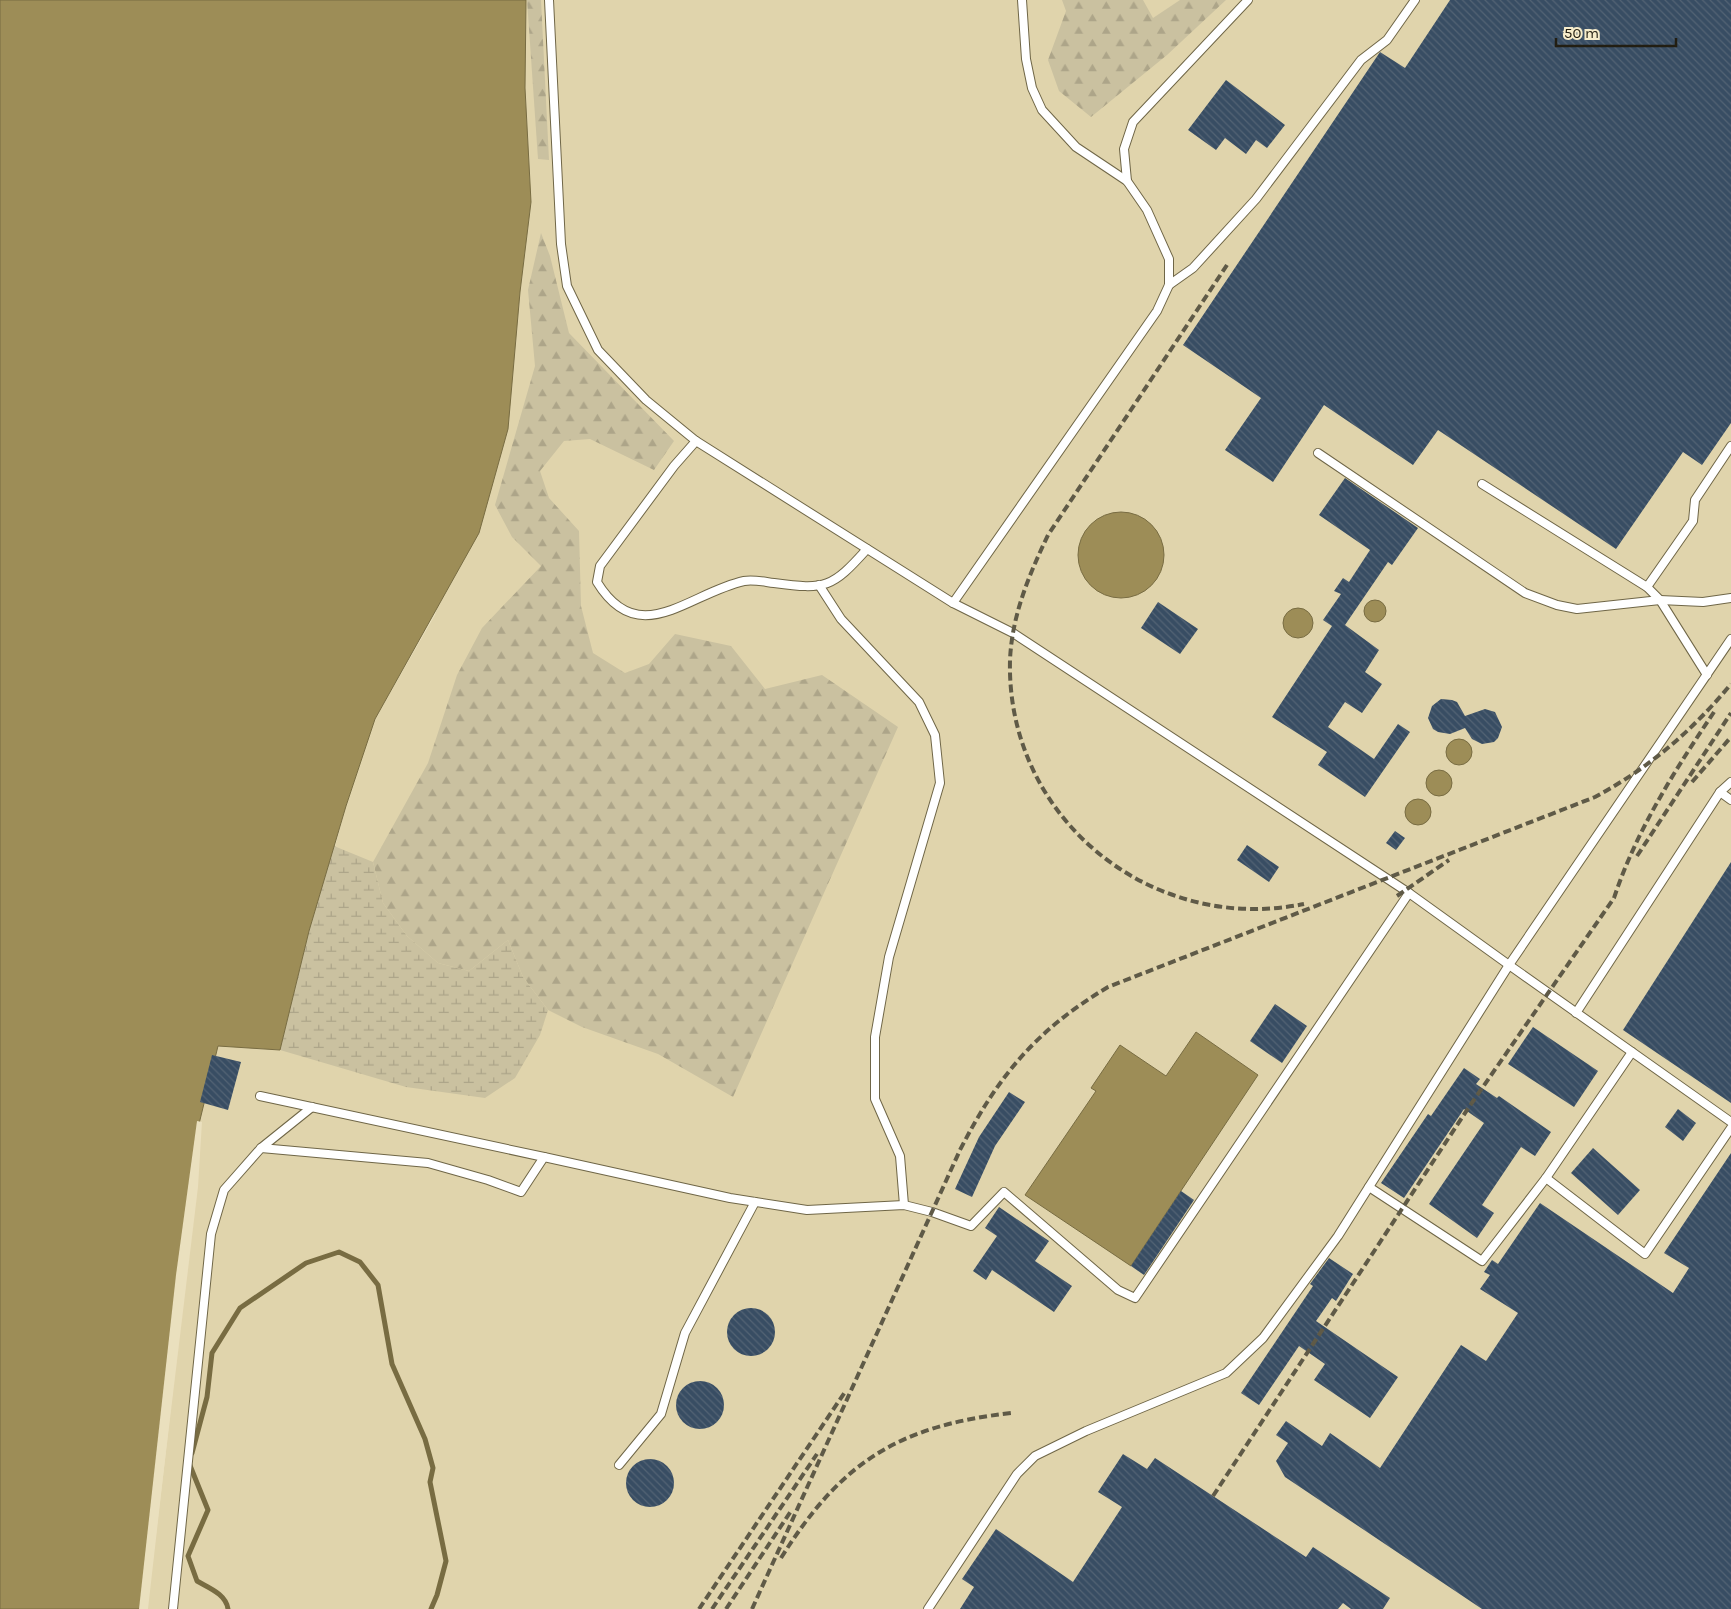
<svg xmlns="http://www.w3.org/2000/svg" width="1731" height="1609" viewBox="0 0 1731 1609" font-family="Karla,sans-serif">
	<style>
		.built { fill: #e0d4ac }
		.forest { fill: url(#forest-firs) }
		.wetland { fill: url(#wetland-marsh) }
		.water { fill: #9d8d57; stroke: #786c42 }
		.pier { fill: #eae0be }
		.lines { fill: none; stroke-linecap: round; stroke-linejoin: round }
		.stream { stroke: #786c42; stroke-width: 5 }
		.building { fill: url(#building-back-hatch) }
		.lane-casing { stroke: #6f6647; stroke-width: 10 }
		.lane { stroke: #fff; stroke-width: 8 }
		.rail { stroke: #5f5a47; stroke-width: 4; stroke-dasharray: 8 4; stroke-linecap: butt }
	</style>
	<defs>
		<pattern id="forest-firs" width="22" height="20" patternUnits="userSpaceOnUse" patternTransform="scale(1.25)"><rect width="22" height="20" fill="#cac1a0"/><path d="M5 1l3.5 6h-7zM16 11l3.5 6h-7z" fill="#ada589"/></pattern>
		<pattern id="wetland-marsh" width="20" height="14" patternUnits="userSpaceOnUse" patternTransform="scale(1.25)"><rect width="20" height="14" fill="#cac1a0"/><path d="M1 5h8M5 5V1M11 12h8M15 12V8" fill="none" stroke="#ada589"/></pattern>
		<pattern id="building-back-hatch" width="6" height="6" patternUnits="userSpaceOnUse" patternTransform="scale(1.25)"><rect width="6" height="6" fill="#384d63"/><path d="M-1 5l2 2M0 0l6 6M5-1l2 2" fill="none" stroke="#536374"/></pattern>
	</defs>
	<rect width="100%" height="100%" fill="#eae0be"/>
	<polygon class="built" points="526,0 1731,0 1731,1609 148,1609 196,1186 199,1124 218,1045 280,1050 346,806 375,719 435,615 520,292 531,202 525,88"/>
	<g class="forest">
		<polygon points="527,0 541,0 549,160 538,159"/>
		<polygon points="1062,0 1143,0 1153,18 1180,0 1226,0 1167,55 1091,117 1059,91 1048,60 1066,11"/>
		<polygon points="541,233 550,256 569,333 674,441 654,470 590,439 564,441 540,471 549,498 579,531 581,606 593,653 625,673 649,664 675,634 731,646 765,689 822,675 898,727 733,1097 658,1054 582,1027 548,1010 523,977 508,940 469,971 438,963 407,936 383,903 373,862 428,763 457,675 482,628 541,566 512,537 495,505 535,366 528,290"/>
	</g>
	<polygon class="wetland" points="334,846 373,862 383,903 407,936 438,963 469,971 508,940 523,977 548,1010 540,1035 515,1078 485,1098 406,1087 280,1050 309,931"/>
	<g class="water">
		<polygon points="0,0 526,0 525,88 531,202 520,292 508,429 479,533 375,719 346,806 309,931 280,1050 218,1046 199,1124 145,1609 0,1609"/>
		<circle cx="1121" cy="555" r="43"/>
		<circle cx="1375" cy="611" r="11"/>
		<circle cx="1298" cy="623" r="15"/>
		<circle cx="1459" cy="752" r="13"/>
		<circle cx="1439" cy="783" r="13"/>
		<circle cx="1418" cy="812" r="13"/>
		<polygon points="1196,1032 1258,1075 1131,1266 1025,1195 1096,1091 1091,1088 1120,1045 1166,1076"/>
	</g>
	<polygon class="pier" points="197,1121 202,1122 198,1187 147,1609 139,1609 176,1275"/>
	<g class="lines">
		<g class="stream">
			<polyline points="192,1453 207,1397 212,1353 240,1308 306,1263 339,1252 360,1262 378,1285 392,1364 425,1439 433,1468 430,1482 446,1561 437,1595 431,1609"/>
			<path d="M189 1463 208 1510 188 1556 197 1581C209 1588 226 1594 228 1609"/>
		</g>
	</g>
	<g class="building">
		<polygon points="1450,0 1731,0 1731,423 1702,465 1683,452 1616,549 1438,430 1413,465 1324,405 1273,482 1225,450 1261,398 1183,345 1380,52 1405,68"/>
		<polygon points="1226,80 1285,125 1267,148 1256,140 1246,154 1225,138 1216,150 1188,130"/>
		<polygon points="1345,478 1418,528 1392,565 1388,562 1345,625 1379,650 1365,672 1382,684 1362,713 1345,702 1328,727 1374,759 1398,724 1410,732 1365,797 1318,765 1327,752 1272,717 1332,626 1323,620 1341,594 1334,591 1343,578 1349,582 1370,550 1319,515"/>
		<polygon points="1158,602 1198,629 1180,654 1141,628"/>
		<polygon points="1441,699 1452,700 1457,702 1465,716 1485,709 1495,712 1502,727 1498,738 1494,742 1482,744 1472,739 1465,728 1450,734 1438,732 1433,729 1428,718 1432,706"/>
		<polygon points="1395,831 1405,838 1396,850 1386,843"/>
		<polygon points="1247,845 1279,867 1269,882 1237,860"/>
		<polygon points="1731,862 1731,1103 1623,1030"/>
		<polygon points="1275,1004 1307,1026 1282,1063 1250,1041"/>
		<polygon points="1533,1027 1598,1071 1574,1107 1508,1064"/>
		<polygon points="212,1055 241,1062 228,1110 200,1102"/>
		<polygon points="1464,1068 1480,1079 1476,1084 1497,1098 1499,1096 1551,1132 1535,1156 1521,1147 1482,1205 1494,1213 1477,1238 1429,1204 1484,1123 1464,1109 1404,1198 1381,1183 1428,1114 1431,1116"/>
		<polygon points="1009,1092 1025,1102 995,1146 972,1197 955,1189 979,1137"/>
		<polygon points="1678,1109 1696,1123 1683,1141 1665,1127"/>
		<polygon points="1593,1148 1640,1190 1618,1215 1571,1173"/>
		<polygon points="1731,1153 1731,1609 1482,1609 1285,1477 1276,1461 1288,1443 1276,1435 1286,1421 1322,1446 1330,1433 1380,1468 1461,1345 1486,1361 1518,1313 1480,1289 1490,1275 1484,1272 1492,1260 1498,1264 1540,1203 1673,1293 1689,1268 1664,1253"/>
		<polygon points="1181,1191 1194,1200 1144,1275 1131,1266"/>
		<polygon points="999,1207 1049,1241 1035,1261 1072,1286 1054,1312 992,1270 986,1280 973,1271 997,1236 985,1228"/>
		<polygon points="1329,1258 1353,1274 1336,1301 1332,1298 1316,1321 1398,1377 1370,1418 1314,1380 1325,1364 1299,1346 1259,1405 1241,1393 1313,1286 1310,1284"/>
		<circle cx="751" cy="1332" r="24"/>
		<circle cx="700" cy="1405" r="24"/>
		<polygon points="1123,1454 1147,1469 1155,1458 1306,1557 1313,1547 1390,1598 1383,1609 1351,1609 1343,1603 1338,1609 960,1609 974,1587 962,1579 996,1529 1073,1582 1122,1507 1098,1492"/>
		<circle cx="650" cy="1483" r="24"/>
	</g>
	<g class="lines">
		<defs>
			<g id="lane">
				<polyline points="549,0 561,244 567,286 598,350 646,400 696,441 953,603 1013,633 1409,893 1509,965 1731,639"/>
				<polyline points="1127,181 1124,149 1133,122 1248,0"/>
				<polyline points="1169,285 1193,268 1256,199 1361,60 1387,40 1415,0"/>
				<path d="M696 441 674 466 600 566 597 582C639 651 689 593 744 581 753 579 765 582 774 583 826 590 832 588 867 549"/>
				<polyline points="1318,453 1525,593 1557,605 1577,609 1660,600 1703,602 1731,598"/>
				<polyline points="1482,484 1647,587 1660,600 1707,675"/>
				<polyline points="819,585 841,619 919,702 935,735 940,783 889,957 875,1037 875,1099 900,1156 904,1205"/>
				<polyline points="1647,587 1693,521 1695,500 1731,446"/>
				<polyline points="953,603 1157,311 1169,285 1169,259 1147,210 1127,181 1076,147 1042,110 1032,88 1026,59 1022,0"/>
				<polyline points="1720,792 1731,782"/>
				<polyline points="1576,1013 1720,792 1731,800"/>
				<polyline points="260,1096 544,1157"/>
				<polyline points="261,1148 428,1163 488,1180 521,1192 544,1157 730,1198 807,1210 904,1205 932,1212 971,1226 1004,1192 1118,1290 1135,1298 1409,893"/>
				<polyline points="1546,1178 1645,1254 1731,1128"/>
				<polyline points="1369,1187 1482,1261 1546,1178 1632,1052"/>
				<polyline points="619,1465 661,1414 685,1333 755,1202"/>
				<polyline points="173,1609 211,1234 224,1190 261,1148 312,1107"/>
				<polyline points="928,1609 1017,1474 1035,1456 1086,1431 1226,1373 1263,1338 1338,1236 1509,965 1731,1122"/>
			</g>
		</defs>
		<use href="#lane" class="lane-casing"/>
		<use href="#lane" class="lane"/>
		<g class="rail">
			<path d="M1227 265 1048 535C1029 575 1012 615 1010 660 1006 818 1151 935 1304 904"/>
			<polyline points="1692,782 1731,737"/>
			<polyline points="1637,856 1731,713"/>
			<polyline points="1397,896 1449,860"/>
			<path d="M1213 1496 1469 1107 1614 898C1636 831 1675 770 1714 712"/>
			<path d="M781 1558C841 1462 898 1426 1011 1413"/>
			<polyline points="699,1609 845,1392"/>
			<polyline points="712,1609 817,1454"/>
			<polyline points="726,1609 791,1511"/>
			<path d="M752 1609 960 1150C998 1076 1036 1030 1108 987L1595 797C1649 768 1692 731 1731 684"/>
		</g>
	</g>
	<path d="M1556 38v8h120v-8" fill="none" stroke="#221e12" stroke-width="2.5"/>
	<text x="1564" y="38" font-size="15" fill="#221e12" stroke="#f7edcb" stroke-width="4" paint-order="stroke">50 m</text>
</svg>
